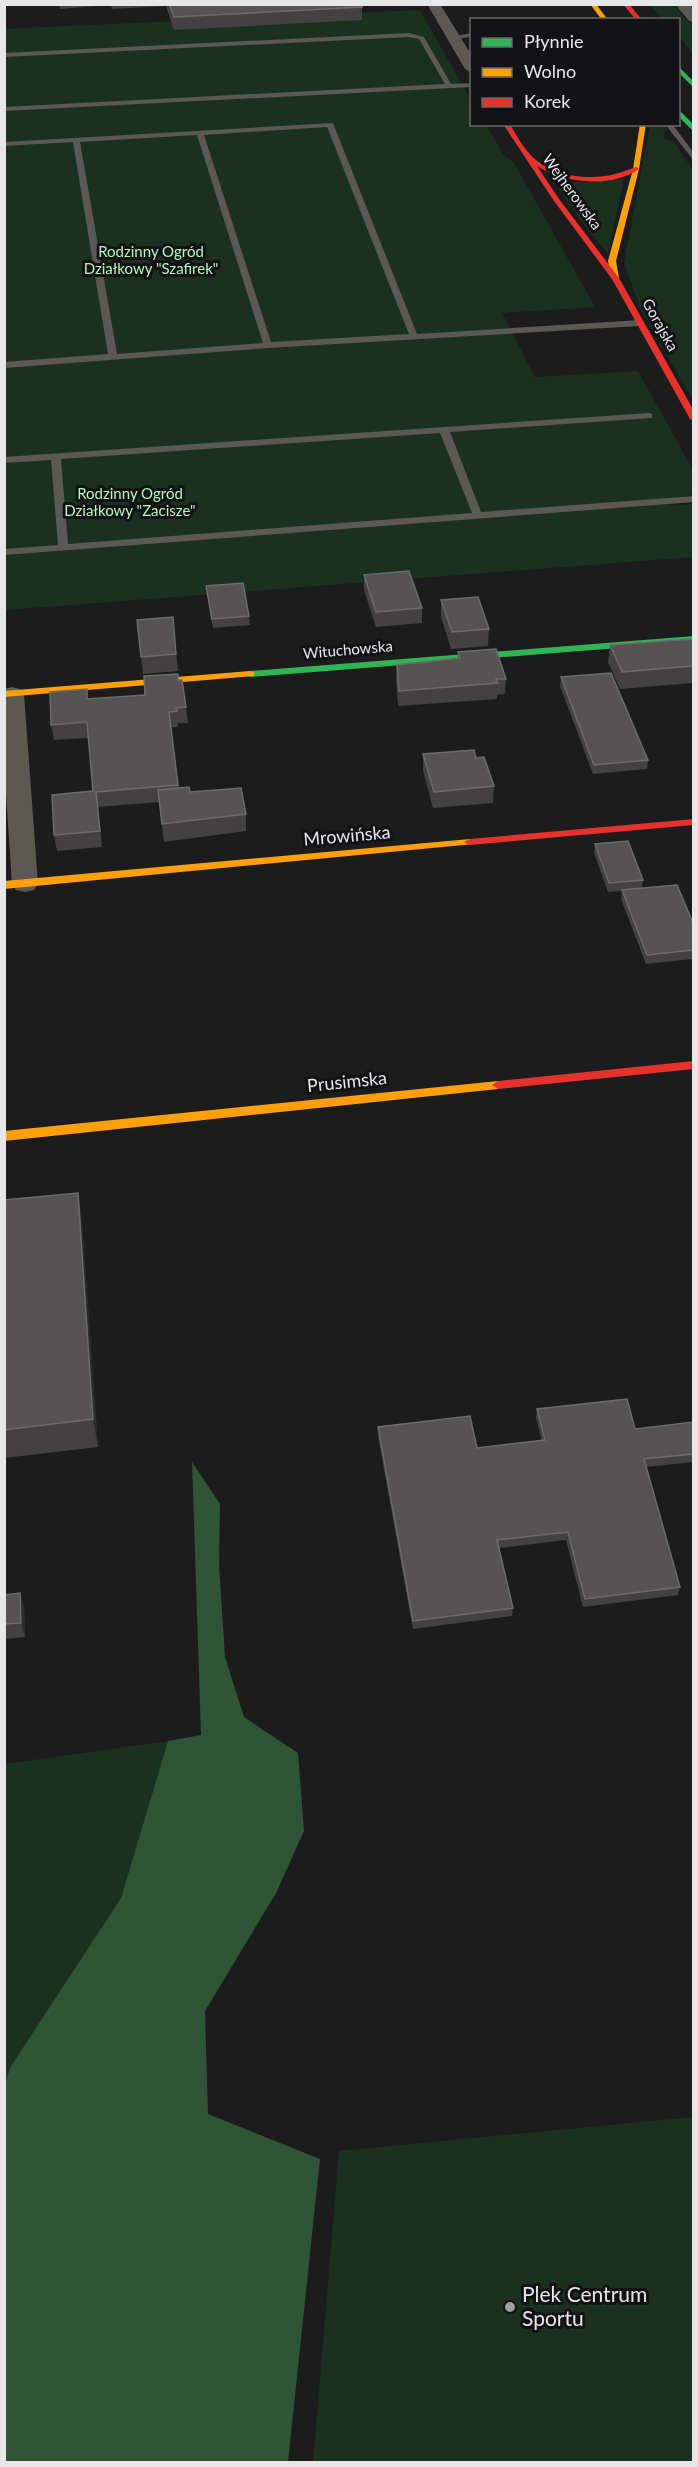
<svg xmlns="http://www.w3.org/2000/svg" width="698" height="2467" viewBox="0 0 698 2467" font-family="Lato,sans-serif">
	<style>
		.green { fill: #1b3120 }
		.forest { fill: #2f5436 }
		.lines { fill: none; stroke-linecap: round; stroke-linejoin: round }
		.lane { fill: #5c5853; fill-rule: evenodd }
		.street { fill: #5c5853; fill-rule: evenodd }
		.fast { fill: #30b455; fill-rule: evenodd }
		.slow { fill: #ff9f0a; fill-rule: evenodd }
		.jam { fill: #e5322d; fill-rule: evenodd }
		.wall { fill: #434142 }
		.shaded-wall { fill: #2c2b2b }
		.building { fill: #555353; stroke: #6c6a6b; stroke-width: 1.5 }
		.poi-dot { fill: #a09fa1; stroke: #131215; stroke-width: 2 }
		.labels { text-anchor: middle; stroke-width: 6; stroke-linejoin: round; paint-order: stroke }
		.far-street-label { font-size: 15px; fill: #e7e6e8; stroke: #131215 }
		.far-park-label { font-size: 15px; fill: #b2f7bc; stroke: #131215 }
		.street-label { font-size: 18px; fill: #e7e6e8; stroke: #131215 }
		.near-poi-label { font-size: 21px; fill: #e7e6e8; stroke: #131215; text-anchor: start }
	</style>
	<rect width="100%" height="100%" fill="#1c1c1d"/>
	<g class="green">
		<polygon points="650,5 674,5 693,27 693,53 679,37 678,20 663,19"/>
		<polygon points="420,10 471,100 472,124 486,125 503,154 514,163 595,307 502,313 535,377 638,371 693,470 693,495 668,498 672,506 693,504 693,557 5,610 4,29"/>
		<polygon points="650,125 663,125 667,129 663,134 665,139 673,141 693,170 693,400 641,310 624,263"/>
		<polygon points="624,179 608,253 587,229 558,188 566,183"/>
		<polygon points="168,1741 121,1898 11,2066 5,2082 5,1764"/>
		<polygon points="693,2117 693,2462 313,2462 339,2151"/>
	</g>
	<polygon class="forest" points="192,1462 220,1504 219,1565 225,1657 244,1717 298,1753 304,1831 276,1893 205,2011 208,2114 320,2159 288,2462 5,2462 5,2082 11,2066 121,1898 168,1741 201,1735"/>
	<g class="lines">
		<g class="lane">
			<polygon points="409,33 424,37 451,84 472,83 472,87 4,111 4,107 445,84 419,39 409,37 4,57 4,53"/>
			<polygon points="472,33 472,37 452,39 449,37"/>
			<path d="M333 123 417 334 640 320 644 323 640 326 268 348 4 368V362L108 354 73 142 4 146V142ZM327 127 409 334 271 342 204 135ZM197 135 263 343 117 354 80 142Z"/>
			<polygon points="665,124 672,124 694,153 694,161"/>
			<path d="M649 413 652 414V418L450 432 481 512 694 496V502L4 555V549L58 545 51 460 4 463V457ZM440 433 472 513 68 544 61 459Z"/>
		</g>
		<g class="street">
			<polygon points="427,4 440,4 472,56 472,73 465,69"/>
			<polygon points="675,4 689,4 694,9 694,22 689,21"/>
			<polygon points="12,687 20,689 24,694 38,884 34,890 25,892 16,890 12,884 4,764 4,689"/>
		</g>
		<g class="fast">
			<polygon points="678,66 694,82 694,88 678,72"/>
			<polygon points="678,109 694,125 694,132 678,116"/>
			<polygon points="694,636 694,642 250,677 245,674 250,671"/>
		</g>
		<g class="slow">
			<polygon points="590,4 596,4 608,20 602,20"/>
			<polygon points="640,124 646,124 639,169 616,261 619,278 615,280 611,278 608,261 633,169"/>
			<polygon points="250,671 254,672 254,676 4,697 4,691"/>
			<polygon points="470,839 476,842 474,844 4,889 4,881"/>
			<polygon points="498,1081 504,1085 498,1089 4,1141 4,1131"/>
		</g>
		<g class="jam">
			<polygon points="623,4 629,4 642,20 636,20"/>
			<path d="M503 124H510C515 133 521 144 528 152 545 173 579 180 605 176 616 175 626 170 636 167L639 169C610 189 566 183 537 166L559 199 619 278 694 411V421L690 419 612 279 554 201Z"/>
			<polygon points="694,819 694,825 470,845 464,842 470,839"/>
			<polygon points="694,1061 694,1069 498,1089 492,1085 498,1081"/>
		</g>
	</g>
	<g class="wall">
		<polygon points="59,4 361,4 362,7 362,20 174,30 166,6 112,9 111,5 60,9"/>
		<polygon points="364,575 422,608 422,623 376,627 364,590"/>
		<polygon points="206,586 249,616 250,625 213,628 207,595"/>
		<polygon points="441,600 489,629 488,646 451,649 441,617"/>
		<polygon points="173,617 178,671 143,674 137,620"/>
		<polygon points="693,639 693,683 620,689 608,662 610,645"/>
		<polygon points="458,652 506,679 505,694 497,695 497,699 398,706 396,681 397,665 458,658"/>
		<polygon points="561,677 648,760 647,769 593,774 560,686"/>
		<polygon points="178,680 186,707 188,723 178,723 178,727 171,727 179,788 246,814 246,831 164,842 159,802 98,807 102,847 57,851 54,835 93,791 88,738 54,740 51,725 87,689 88,699 145,695"/>
		<polygon points="423,754 476,758 494,786 493,803 433,808 423,771"/>
		<polygon points="595,844 643,880 642,888 693,923 693,959 646,964 621,899 622,891 608,892 594,853"/>
		<polygon points="78,1193 82,1222 98,1447 4,1458 4,1200"/>
		<polygon points="537,1409 635,1429 693,1422 693,1462 646,1467 680,1587 678,1595 583,1607 566,1540 499,1548 513,1608 512,1616 413,1629 378,1436 378,1427 477,1448 542,1441 536,1418"/>
		<polygon points="20,1593 24,1607 25,1637 4,1639 4,1595"/>
	</g>
	<g class="shaded-wall">
		<polygon points="78,1193 82,1222 98,1447 93,1419"/>
		<polygon points="20,1593 24,1607 25,1637 21,1623"/>
	</g>
	<g class="building">
		<polygon points="169,4 361,4 362,7 174,17"/>
		<polygon points="409,571 422,608 376,612 364,575"/>
		<polygon points="243,583 249,616 212,619 206,586"/>
		<polygon points="478,597 489,629 452,632 441,600"/>
		<polygon points="173,617 176,654 141,657 137,620"/>
		<polygon points="693,639 693,666 622,672 610,645"/>
		<polygon points="496,649 506,679 496,679 498,683 399,691 397,665 460,658 458,652"/>
		<polygon points="611,673 648,760 594,765 561,677"/>
		<polygon points="178,674 178,680 182,680 186,707 176,708 177,711 169,712 178,785 96,792 100,831 54,835 52,795 93,791 87,722 51,725 50,692 87,689 87,699 145,695 144,676"/>
		<polygon points="474,750 476,758 484,757 494,786 434,792 423,754"/>
		<polygon points="189,787 190,792 241,788 246,814 162,824 158,790"/>
		<polygon points="628,841 643,880 609,883 595,844"/>
		<polygon points="677,885 693,923 693,950 647,955 622,890"/>
		<polygon points="78,1193 93,1419 4,1430 4,1200"/>
		<polygon points="627,1399 635,1429 693,1422 693,1454 644,1459 680,1587 585,1599 568,1532 497,1540 513,1608 413,1621 378,1427 470,1416 477,1448 545,1440 537,1409"/>
		<polygon points="20,1593 21,1623 4,1624 4,1595"/>
	</g>
	<circle class="poi-dot" cx="510" cy="2307" r="6"/>
	<g class="labels">
		<g class="far-street-label">
			<text transform="translate(572 192) rotate(54)" y="5">Wejherowska</text>
			<text transform="translate(660 325) rotate(61)" y="5">Gorajska</text>
			<text transform="translate(348 650) rotate(-5)" y="5">Wituchowska</text>
		</g>
		<g class="far-park-label">
			<text x="151" y="257">Rodzinny Ogród<tspan x="151" dy="17">Działkowy "Szafirek"</tspan></text>
			<text x="130" y="499">Rodzinny Ogród<tspan x="130" dy="17">Działkowy "Zacisze"</tspan></text>
		</g>
		<g class="street-label">
			<text transform="translate(347 836) rotate(-5)" y="6">Mrowińska</text>
			<text transform="translate(347 1082) rotate(-6)" y="6">Prusimska</text>
		</g>
		<g class="near-poi-label">
			<text x="522" y="2302">Plek Centrum<tspan x="522" dy="24">Sportu</tspan></text>
		</g>
	</g>
	<rect width="698" height="2467" fill="none" stroke="#e7e6e8" stroke-width="12"/>
	<rect x="470" y="18" width="210" height="108" fill="#131215" stroke="#686769" stroke-width="1.5"/>
	<rect x="482" y="38" width="30" height="9" fill="#30b455" stroke="#686769" stroke-width="1.5"/>
	<text x="524" y="48" font-size="18" fill="#e7e6e8">Płynnie</text>
	<rect x="482" y="68" width="30" height="9" fill="#ff9f0a" stroke="#686769" stroke-width="1.5"/>
	<text x="524" y="78" font-size="18" fill="#e7e6e8">Wolno</text>
	<rect x="482" y="98" width="30" height="9" fill="#e5322d" stroke="#686769" stroke-width="1.5"/>
	<text x="524" y="108" font-size="18" fill="#e7e6e8">Korek</text>
</svg>
